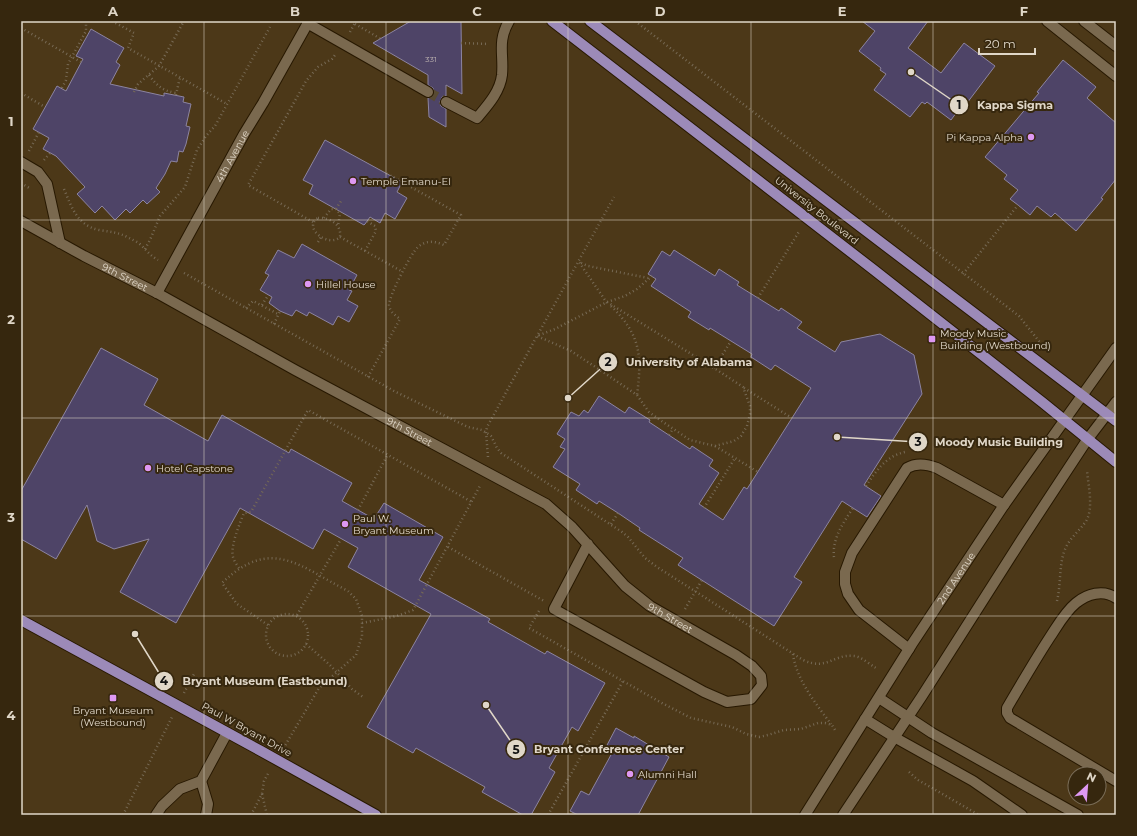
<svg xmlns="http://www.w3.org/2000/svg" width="1137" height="836" viewBox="0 0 1137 836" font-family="Montserrat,sans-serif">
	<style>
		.built { fill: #4c3818; fill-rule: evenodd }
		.building { fill: #4e4467; stroke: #8c84a1 }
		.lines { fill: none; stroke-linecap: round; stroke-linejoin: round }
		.minor-tunnel { stroke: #584a32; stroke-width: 10; stroke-dasharray: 10 5; stroke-linecap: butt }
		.minor-casing { stroke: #271801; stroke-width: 12 }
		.major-casing { stroke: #271801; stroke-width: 12 }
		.path { stroke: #776a55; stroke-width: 2.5; stroke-dasharray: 1 3; stroke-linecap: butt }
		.minor { stroke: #7a694f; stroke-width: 10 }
		.major { stroke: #9c8ab8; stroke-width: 10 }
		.grid { fill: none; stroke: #e0d7c8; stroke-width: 1; stroke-opacity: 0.55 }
		.poi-dot { fill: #de98f2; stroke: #36270e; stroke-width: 1.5 }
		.labels { text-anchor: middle; stroke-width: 4; stroke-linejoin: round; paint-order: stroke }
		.number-label { font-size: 8px; fill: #bcb2b0 }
		.poi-label { font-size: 10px; fill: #e0d7c8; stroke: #36270e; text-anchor: start }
		.street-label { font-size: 10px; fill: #e0d7c8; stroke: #36270e }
		.leader { fill: none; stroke: #e0d7c8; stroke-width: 1.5 }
		.callout-dot { fill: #e0d7c8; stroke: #36270e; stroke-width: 1.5 }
		.mark-label { font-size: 12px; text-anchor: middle; font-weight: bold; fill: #111 }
		.callout-label { font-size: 11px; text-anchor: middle; font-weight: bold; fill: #e0d7c8; stroke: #36270e; stroke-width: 4; stroke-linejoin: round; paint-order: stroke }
		.neatline { fill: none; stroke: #e0d7c8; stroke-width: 1.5 }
		.grid-label { font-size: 13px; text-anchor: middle; font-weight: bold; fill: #e0d7c8 }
	</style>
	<rect width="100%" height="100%" fill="#403118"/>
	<path class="built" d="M21 21H1116V815H21ZM1075 774H1099V798H1075Z"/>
	<g class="building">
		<polygon points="411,21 461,21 462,94 446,85 446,96 442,97 440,102 441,106 446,109 446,127 429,117 428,98 433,96 434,92 433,88 428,85 428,75 373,43"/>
		<polygon points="862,21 928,21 908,48 941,73 964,43 995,66 967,103 965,101 951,120 927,102 925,104 922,102 910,117 874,90 886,74 880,70 881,68 859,51 875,31"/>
		<polygon points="91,29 124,48 116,62 120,65 110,84 164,96 164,93 184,97 183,102 191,104 186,126 190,127 186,144 183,152 179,151 177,162 171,161 165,174 156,188 160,192 147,204 143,200 130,213 126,209 115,220 102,206 95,213 77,194 85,187 56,156 43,149 49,138 33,129 57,86 66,91 83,59 76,56"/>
		<polygon points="1063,60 1096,87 1087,98 1116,123 1116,179 1101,198 1103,199 1076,231 1055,213 1051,217 1037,206 1030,215 1018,205 1010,199 1018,190 1004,179 1007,175 985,157 1039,93 1037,92"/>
		<polygon points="325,140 402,182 397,192 407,198 395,219 385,213 380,223 370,217 365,224 364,225 309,194 313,185 303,180"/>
		<polygon points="302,244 357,275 349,290 352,291 347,300 358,306 349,322 338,316 333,325 309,312 307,316 296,310 292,316 280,311 269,303 272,297 260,290 269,275 265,273 278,250 294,258"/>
		<polygon points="674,250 715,276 719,269 739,282 737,285 779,311 781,308 802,322 797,328 835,352 841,342 880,334 914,355 922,394 864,485 881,496 867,517 842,501 794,577 802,582 774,626 678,565 683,558 639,530 640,528 618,513 599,501 597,504 576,490 580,484 553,467 565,449 560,447 565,439 557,434 571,412 579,416 584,410 588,413 599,396 625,413 629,407 650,420 649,422 690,449 692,446 713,460 709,466 719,473 699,504 723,520 744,487 747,489 811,388 775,365 771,370 751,357 752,354 710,328 709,330 688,317 691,312 651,286 656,279 648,274 662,251 670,256"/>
		<polygon points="101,348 158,379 144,405 208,441 222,415 289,453 291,449 352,483 342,501 374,519 384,503 443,537 419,580 490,619 488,622 545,654 547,651 605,683 578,731 572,727 549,768 555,772 531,815 523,815 482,792 485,787 416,748 413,753 367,727 431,614 348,567 358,548 324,529 313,549 240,508 176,623 120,592 149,539 114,549 97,541 87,505 56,559 21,539 21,491"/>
		<polygon points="616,728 634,738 634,736 669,757 638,815 578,815 570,811 581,791 589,795 612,753 605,749"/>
	</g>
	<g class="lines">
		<polyline class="minor-tunnel" points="428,92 446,102"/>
		<defs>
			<g id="minor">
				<polyline points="1047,21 1116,76"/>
				<polyline points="1084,21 1116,46"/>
				<polyline points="307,23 428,92"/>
				<path d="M446 102 477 118C487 106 500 92 502 75 504 54 497 42 509 21"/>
				<polyline points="21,162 38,172 47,184 60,243"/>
				<path id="s1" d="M21 221 84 256 157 293 295 370 546 504 572 527 625 586 650 606 736 655 752 666 761 676 762 685 751 699 727 702 704 692 554 609 588 544"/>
				<path id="s2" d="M157 293 244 134 263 103 309 21"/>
				<path d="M1116 598C1103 589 1087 594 1076 603 1065 612 1058 625 1050 637 1035 660 1021 684 1007 708V713L1010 718 1116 781"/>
				<path d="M909 649 859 610 848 594 845 584V572L852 553 907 468C917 462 927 464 937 468L1004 505"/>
				<polyline points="879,698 932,733 1078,815"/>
				<polyline points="865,719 894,737 973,781 1022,815"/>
				<polyline points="201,781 208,804 206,815"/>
				<polyline points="156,815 162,806 180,789 201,781 227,733"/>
				<path id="s3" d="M805 815 912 644 1004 505 1116 348"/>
				<polyline points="843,815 922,696 1022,539 1087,440 1116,402"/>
			</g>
			<g id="major">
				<polyline points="552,21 874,270 1042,402 1116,462"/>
				<polyline points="590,21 1116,421"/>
				<polyline points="21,620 261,751 376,815"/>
			</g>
		</defs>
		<use href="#minor" class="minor-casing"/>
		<use href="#major" class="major-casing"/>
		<g class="path">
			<polyline points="112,21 134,33 128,48 227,104"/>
			<polyline points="635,21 1019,316 1042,345"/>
			<polyline points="355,24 381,39"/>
			<polyline points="21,28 81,62"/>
			<polyline points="350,32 356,21"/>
			<polyline points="461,43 489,44"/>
			<path d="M149 75C157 86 163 91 176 93"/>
			<polyline points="62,88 66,80 68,64 86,31 86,21"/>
			<polyline points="134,92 138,84 159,66 184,21"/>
			<polyline points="21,93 45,107"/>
			<polyline points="176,95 180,77"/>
			<polyline points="29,151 39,132"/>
			<polyline points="44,160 50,153"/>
			<polyline points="21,183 31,189"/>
			<path d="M64 189C72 208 77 225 99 230 110 232 119 232 129 238 133 240 138 242 142 246 147 251 152 257 158 260"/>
			<polyline points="336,209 341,201"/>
			<path d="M318 218C329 217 342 224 340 237 329 248 302 228 318 218Z"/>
			<polyline points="324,218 331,209 336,209 340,214 338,226"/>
			<polyline points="313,222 248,185 306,81 318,67 332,59 335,55"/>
			<polyline points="340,237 403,272"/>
			<polyline points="318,242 321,237"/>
			<polyline points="145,249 150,240 160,216 185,187 197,150 206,136 215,126 270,27"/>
			<polyline points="365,251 376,231 375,226 367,221"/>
			<path d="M184 273 394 391 468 427 482 430 491 436 497 448 501 453 622 532 628 537 645 558 657 567 803 660C827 671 833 654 853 656 861 656 869 664 876 668"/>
			<polyline points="963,274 1018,205"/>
			<polyline points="758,298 800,230"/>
			<polyline points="607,302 714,368 743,387 750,406 750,414 747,426 741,436 734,441 715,446 690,440 660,420 649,412 637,395 600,370 571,351 537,336 614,197"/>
			<polyline points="607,303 579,262 588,266 648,278"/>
			<polyline points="262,305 267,297"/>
			<path d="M611 306C641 335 642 356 637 395"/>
			<polyline points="246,308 253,301 278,314"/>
			<polyline points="274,324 280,311"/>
			<polyline points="714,368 731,341"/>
			<path d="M368 377 400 319C395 315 390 312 389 305 389 296 411 253 418 247 426 240 435 241 444 245L461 215 384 172"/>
			<polyline points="744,388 792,418"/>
			<polyline points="669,435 673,429"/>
			<polyline points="715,446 758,472"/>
			<polyline points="488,457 486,432 487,427 537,336 555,329 607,302 625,296 637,289 652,276"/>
			<path d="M866 486C876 471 886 456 905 452"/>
			<polyline points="704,508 735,458"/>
			<polyline points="358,510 388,454"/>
			<polyline points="611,524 618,513"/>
			<polyline points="448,547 544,601"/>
			<path d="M834 557C832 539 843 523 853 508"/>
			<path d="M239 568C237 565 234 561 233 557 230 546 240 523 244 513L251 512 308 410 472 502"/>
			<path d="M1057 601C1061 584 1059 567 1064 552 1068 540 1077 533 1084 524 1095 511 1088 486 1087 470"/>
			<polyline points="685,609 702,580"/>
			<polyline points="539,611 529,628 660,702 691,718 732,727 746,734 759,737 768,735 784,730 801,729 818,723 825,723 832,725 835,730"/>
			<circle cx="287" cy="635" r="21"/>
			<polyline points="297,615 341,539"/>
			<polyline points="362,623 397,616 413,610 481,484"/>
			<path d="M268 625 237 604 222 583C271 536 299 566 348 591L356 599 362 616V636L356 655 319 688 283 749"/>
			<polyline points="306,644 330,665 352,689 363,697"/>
			<path d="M793 654C796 679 816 704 831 724"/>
			<polyline points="184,693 194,674"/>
			<polyline points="909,772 918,780 979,815"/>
			<polyline points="262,794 267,815"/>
			<polyline points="123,815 172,717"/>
			<polyline points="251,815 262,794 264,781 269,772"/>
			<polyline points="548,815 623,681"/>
		</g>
		<use href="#minor" class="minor"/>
		<use href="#major" class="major"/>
	</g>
	<path class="grid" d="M204 21V815M386 21V815M568 21V815M751 21V815M933 21V815M21 220H1116M21 418H1116M21 616H1116"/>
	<g class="poi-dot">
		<circle cx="1031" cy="137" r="4"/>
		<circle cx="353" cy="181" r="4"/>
		<circle cx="308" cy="284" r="4"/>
		<rect x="928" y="335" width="8" height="8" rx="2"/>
		<circle cx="148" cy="468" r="4"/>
		<circle cx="345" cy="524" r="4"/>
		<rect x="109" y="694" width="8" height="8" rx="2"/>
		<circle cx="630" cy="774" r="4"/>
	</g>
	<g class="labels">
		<g class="number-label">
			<text x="431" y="62">331</text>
		</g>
		<g class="poi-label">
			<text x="1023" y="141" text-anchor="end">Pi Kappa Alpha</text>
			<text x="361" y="185">Temple Emanu-El</text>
			<text x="316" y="288">Hillel House</text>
			<text x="940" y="337">Moody Music<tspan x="940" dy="12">Building (Westbound)</tspan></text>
			<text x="156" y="472">Hotel Capstone</text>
			<text x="353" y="522">Paul W.<tspan x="353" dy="12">Bryant Museum</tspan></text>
			<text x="113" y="714" text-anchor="middle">Bryant Museum<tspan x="113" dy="12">(Westbound)</tspan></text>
			<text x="638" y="778">Alumni Hall</text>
		</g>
		<g class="street-label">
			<text dy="4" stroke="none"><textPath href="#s2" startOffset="156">4th Avenue</textPath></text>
			<text transform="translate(817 210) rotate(38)" y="4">University Boulevard</text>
			<text dy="4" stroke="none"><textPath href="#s1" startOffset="118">9th Street</textPath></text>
			<text dy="4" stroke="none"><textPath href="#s1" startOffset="442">9th Street</textPath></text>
			<text dy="4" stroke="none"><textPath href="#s3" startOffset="281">2nd Avenue</textPath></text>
			<text dy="4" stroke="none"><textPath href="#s1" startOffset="766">9th Street</textPath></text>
			<text transform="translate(247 729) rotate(29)" y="4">Paul W Bryant Drive</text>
		</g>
	</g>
	<path class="leader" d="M911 72L959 105M568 398L608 362M837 437L918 442M135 634L164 681M486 705L516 749"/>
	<g class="callout-dot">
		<circle cx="911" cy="72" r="4"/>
		<circle cx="568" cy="398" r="4"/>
		<circle cx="837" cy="437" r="4"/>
		<circle cx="135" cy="634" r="4"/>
		<circle cx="486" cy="705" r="4"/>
		<circle cx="959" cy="105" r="10"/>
		<circle cx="608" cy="362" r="10"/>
		<circle cx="918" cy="442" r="10"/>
		<circle cx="164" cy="681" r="10"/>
		<circle cx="516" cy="749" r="10"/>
	</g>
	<g class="mark-label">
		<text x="959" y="109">1</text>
		<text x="608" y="366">2</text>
		<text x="918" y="446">3</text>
		<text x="164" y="685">4</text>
		<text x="516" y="754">5</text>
	</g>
	<g class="callout-label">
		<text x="1015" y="109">Kappa Sigma</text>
		<text x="689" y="366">University of Alabama</text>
		<text x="999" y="446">Moody Music Building</text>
		<text x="265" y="685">Bryant Museum (Eastbound)</text>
		<text x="609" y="753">Bryant Conference Center</text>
	</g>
	<rect width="1137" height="836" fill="none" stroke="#36270e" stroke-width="44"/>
	<g transform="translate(1087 786) rotate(26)"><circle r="19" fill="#36270e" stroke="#7a6d58"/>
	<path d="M0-3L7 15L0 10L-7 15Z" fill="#de98f2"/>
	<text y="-6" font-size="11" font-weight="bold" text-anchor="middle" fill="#e0d7c8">N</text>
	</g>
	<path d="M979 48v6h56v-6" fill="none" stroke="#e0d7c8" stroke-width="2"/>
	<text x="985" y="48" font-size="12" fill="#e0d7c8" stroke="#36270e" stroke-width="3" paint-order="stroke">20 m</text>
	<rect x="22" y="22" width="1093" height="792" class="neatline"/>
	<g class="grid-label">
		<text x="113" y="16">A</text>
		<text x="295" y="16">B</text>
		<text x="477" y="16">C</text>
		<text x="660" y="16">D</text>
		<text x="842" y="16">E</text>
		<text x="1024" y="16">F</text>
		<text x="11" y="126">1</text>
		<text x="11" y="324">2</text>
		<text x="11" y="522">3</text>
		<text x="11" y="720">4</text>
	</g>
</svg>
